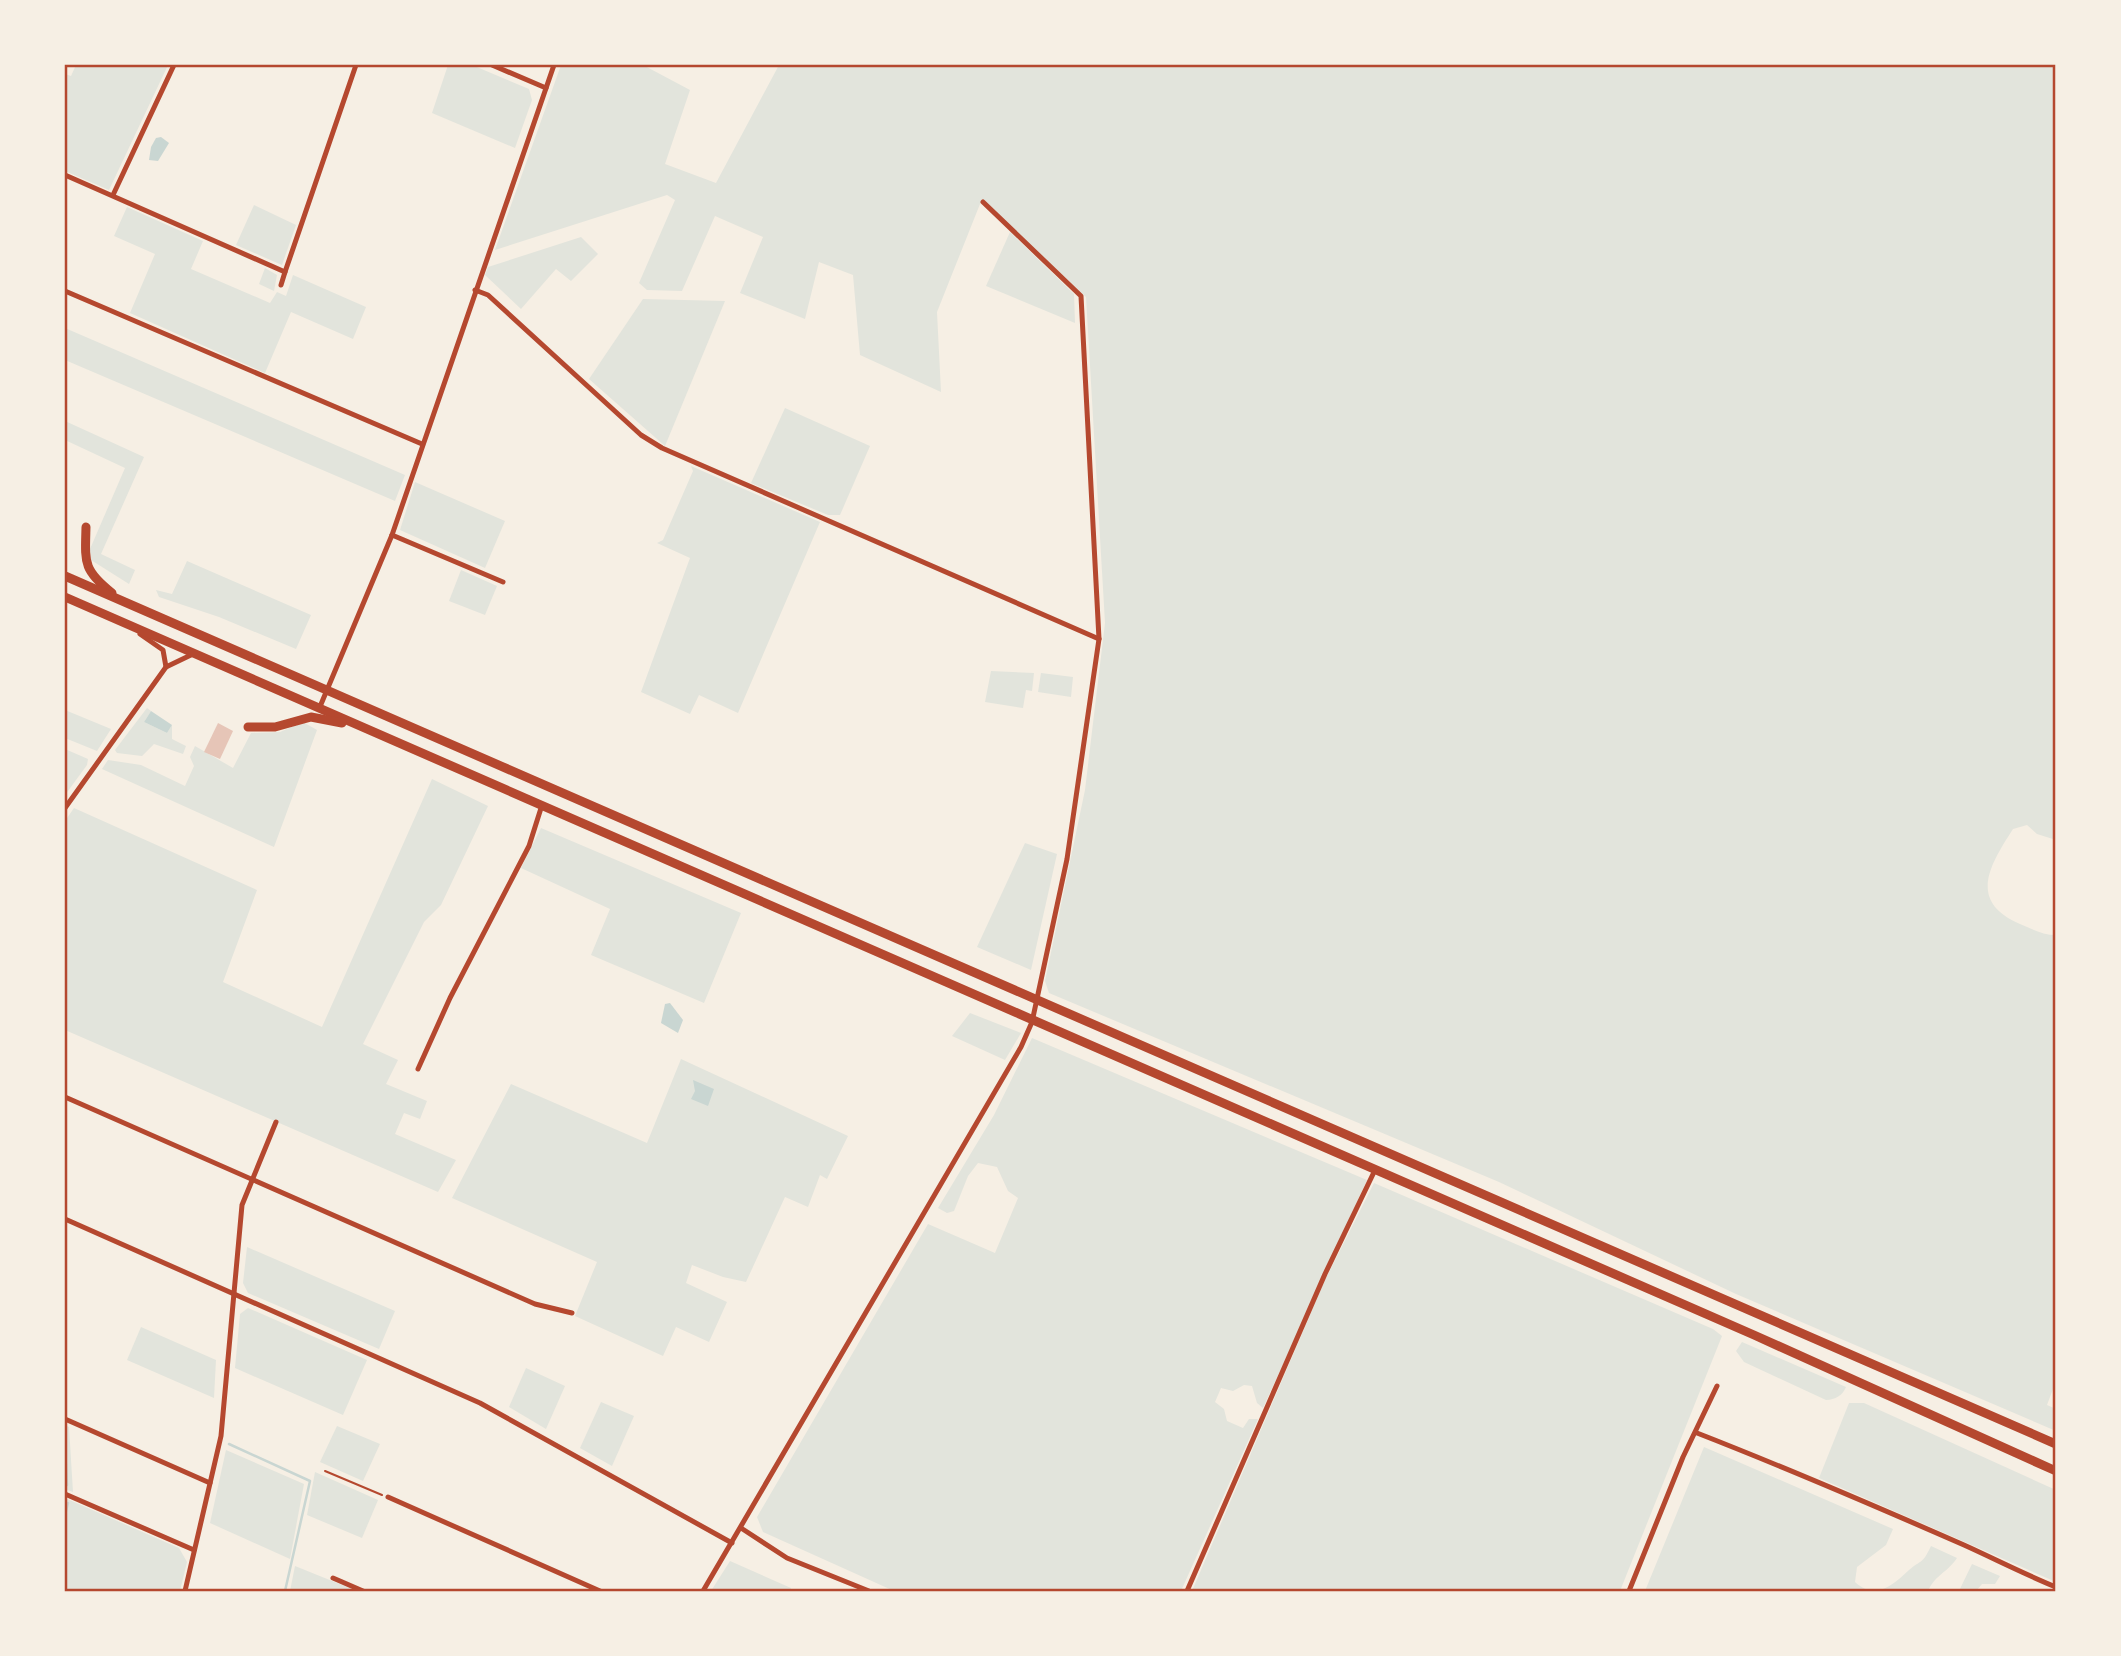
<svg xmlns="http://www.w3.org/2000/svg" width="2121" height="1656" viewBox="0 0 2121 1656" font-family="Commissioner,sans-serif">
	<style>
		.green { fill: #e2e4dc }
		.water { fill: #c9d6d2 }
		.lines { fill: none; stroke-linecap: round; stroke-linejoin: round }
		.stream { stroke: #c9d6d2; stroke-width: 2.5 }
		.building { fill: #e6c5b7 }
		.path { stroke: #b5482f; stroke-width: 2 }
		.minor { stroke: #b5482f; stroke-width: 5 }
		.primary { stroke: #b5482f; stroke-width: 9 }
		.neatline { fill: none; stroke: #b5482f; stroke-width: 2.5 }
	</style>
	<rect width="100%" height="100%" fill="#f6efe4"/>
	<g class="green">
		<polygon points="76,65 168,65 109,190 65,171 65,74 71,76"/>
		<polygon points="448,65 472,65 529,89 532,100 515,148 432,113"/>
		<path d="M561 65H643L690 90 665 164 716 183 779 65H2056V840L2037 834 2027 825 2013 829C1990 865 1967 901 2020 924 2032 929 2043 935 2056 935V1381L2047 1405 2056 1409V1431L1736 1294 1499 1182 1049 993 1045 981 1085 790 1105 623 1086 297 982 199 937 312 941 392 860 355 853 275 819 262 805 319 740 293 763 237 715 216 682 291 647 290 639 283 675 200 667 195 495 250Z"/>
		<polygon points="254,205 296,225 282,265 236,245"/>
		<polygon points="127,207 203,241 191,269 270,303 277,292 286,296 293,275 366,307 353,339 291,312 265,373 130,313 155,254 114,236"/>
		<polygon points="1010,232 1074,294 1075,323 986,286"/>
		<polygon points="581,237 598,254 571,281 556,269 521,309 485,275 488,267"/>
		<polygon points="265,268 277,275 274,291 259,284"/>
		<polygon points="643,299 725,301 665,446 589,379"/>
		<polygon points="65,328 405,475 395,501 65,360"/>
		<polygon points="785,408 870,446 840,515 828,515 751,483"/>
		<polygon points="65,421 144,457 101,554 135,570 129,584 91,560 90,549 125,468 65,440"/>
		<polygon points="691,466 820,522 738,713 699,695 690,714 641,692 690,558 657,543 663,540 693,471"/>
		<polygon points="415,482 505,521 485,568 400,530"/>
		<polygon points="187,561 311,615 296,649 219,617 159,597 156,590 172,594"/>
		<polygon points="461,570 497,586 485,615 449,601"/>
		<polygon points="991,671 1034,673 1032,691 1026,690 1023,708 985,702"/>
		<polygon points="1041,673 1073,677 1071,697 1038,692"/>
		<polygon points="147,708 151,711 144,722 167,733 172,725 172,739 186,746 183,754 154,744 142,756 117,753 115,750"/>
		<polygon points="65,710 111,729 97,751 65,738"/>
		<polygon points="303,722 317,730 274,847 102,769 108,760 141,765 185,786 194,766 190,757 195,746 233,768 251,733 280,732"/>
		<polygon points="65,749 88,759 87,765 65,795"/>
		<polygon points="432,779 488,806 441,905 424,922 363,1044 398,1060 386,1084 427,1101 420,1119 404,1113 395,1134 456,1160 438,1192 65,1030 65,821 74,808 257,890 223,982 322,1027"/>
		<polygon points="541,828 741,913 704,1003 591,955 610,909 521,868"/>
		<polygon points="1025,843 1057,854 1031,970 977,947"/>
		<polygon points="970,1013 1021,1033 1005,1060 952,1036"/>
		<polygon points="1032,1038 1367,1180 1263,1408 1257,1403 1252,1386 1244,1385 1233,1391 1221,1388 1215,1402 1224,1409 1227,1421 1243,1428 1249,1419 1258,1419 1181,1591 894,1591 763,1532 757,1517 928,1224 995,1253 1018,1198 1008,1191 997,1167 978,1163 968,1176 954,1211 947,1213 938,1208 994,1115"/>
		<polygon points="681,1059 848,1136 827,1179 820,1175 808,1207 785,1197 746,1282 723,1277 692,1265 686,1283 727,1302 709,1342 676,1327 663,1356 575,1316 597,1262 452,1198 511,1084 647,1143"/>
		<polygon points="1374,1183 1713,1329 1722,1336 1620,1591 1192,1591 1325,1280"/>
		<polygon points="247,1247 395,1311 379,1349 248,1293 243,1283"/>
		<polygon points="248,1308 367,1360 343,1415 235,1368 240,1314"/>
		<polygon points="141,1327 216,1360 214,1398 127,1360"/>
		<path d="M1742 1342 1846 1387C1843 1395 1835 1400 1826 1400L1744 1362 1736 1351Z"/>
		<polygon points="526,1368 565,1386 546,1429 509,1407"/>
		<polygon points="601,1402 634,1416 612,1466 580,1448"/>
		<polygon points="1849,1403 1864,1403 2056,1490 2056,1582 1819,1478"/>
		<polygon points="65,1425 69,1427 73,1492 65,1489"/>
		<polygon points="337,1426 380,1444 363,1481 320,1462"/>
		<path d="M1704 1447 1893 1529 1886 1545 1857 1567 1855 1582C1876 1601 1893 1585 1909 1570 1922 1559 1922 1565 1931 1546L1957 1558C1948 1572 1935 1575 1928 1591H1645Z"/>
		<polygon points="226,1450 304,1484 290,1559 210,1523"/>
		<polygon points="315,1472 378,1500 362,1538 307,1515"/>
		<polygon points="65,1498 179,1548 187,1562 180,1591 65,1591"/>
		<polygon points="730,1561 791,1588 790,1591 711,1591"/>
		<polygon points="1972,1564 2000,1576 1995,1584 1982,1584 1976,1591 1959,1591"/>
		<polygon points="295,1566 357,1591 290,1591"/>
	</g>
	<g class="water">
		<polygon points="161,137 169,143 158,161 149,160 151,147 156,138"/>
		<polygon points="151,711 172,725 167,733 144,722"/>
		<polygon points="670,1003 683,1020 678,1033 661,1023 665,1004"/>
		<polygon points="693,1080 714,1089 708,1106 691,1099 695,1091"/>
	</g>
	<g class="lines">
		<g class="stream">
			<polyline points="229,1444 310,1481 285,1591"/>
			<polyline points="65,1447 67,1485"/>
			<polyline points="65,1515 68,1503"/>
		</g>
	</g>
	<polygon class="building" points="218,723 233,731 220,759 204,752"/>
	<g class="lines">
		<polyline class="path" points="325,1471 382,1495"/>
		<g class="minor">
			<polyline points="492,65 546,88"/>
			<polyline points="65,175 285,272 356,65"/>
			<polyline points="113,195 174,65"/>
			<polyline points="281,285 285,272"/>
			<polyline points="475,290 488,295 641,435 662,448 1099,639"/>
			<polyline points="65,291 422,444"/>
			<polyline points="392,535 503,582"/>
			<polyline points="140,634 163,650 166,667"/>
			<polyline points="319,709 392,535 554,65"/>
			<polyline points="65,808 166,667 193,654"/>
			<polyline points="418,1069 450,998 529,846 542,805"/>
			<polyline points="65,1097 535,1304 572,1313"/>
			<polyline points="65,1219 480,1403 732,1543"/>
			<polyline points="65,1419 210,1483"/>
			<path d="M1697 1433C1787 1468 1875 1506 1964 1545 1995 1559 2024 1574 2056 1587"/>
			<polyline points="65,1494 194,1550"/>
			<polyline points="388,1497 600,1591"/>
			<polyline points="741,1528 787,1558 869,1591"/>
			<polyline points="333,1578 363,1591"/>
			<polyline points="185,1591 221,1436 242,1205 276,1122"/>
			<polyline points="703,1591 1021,1047 1032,1022 1067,859 1099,639 1081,296 983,202"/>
			<polyline points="1187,1591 1325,1274 1375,1170"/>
			<polyline points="1629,1591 1683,1457 1717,1386"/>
		</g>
		<g class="primary">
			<path d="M86 527C85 563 83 570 112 593"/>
			<polyline points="65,576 2056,1444"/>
			<polyline points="65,597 1754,1335 2056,1471"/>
			<polyline points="248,727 275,727 311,717 342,723"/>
		</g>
	</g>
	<rect width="2121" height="1656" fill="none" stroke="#f6efe4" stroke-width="133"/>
	<rect x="66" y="66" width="1988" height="1524" class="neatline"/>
</svg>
